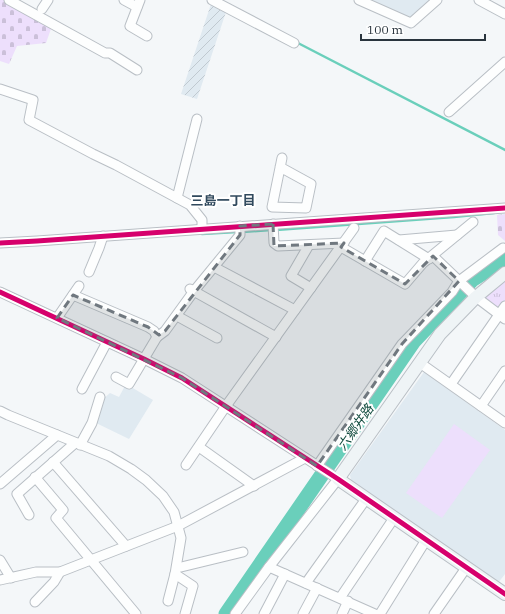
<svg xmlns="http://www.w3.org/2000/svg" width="505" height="614" viewBox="0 0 505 614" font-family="'IBM Plex Serif','Noto Sans JP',serif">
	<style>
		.built { fill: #e0eaf1 }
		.industrial { fill: url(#industrial-furrows) }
		.grass { fill: #eddffc }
		.cemetery { fill: url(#cemetery-stones) }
		.park { fill: url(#park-tufts) }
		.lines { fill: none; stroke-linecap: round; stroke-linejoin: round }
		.stream { stroke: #6acfbb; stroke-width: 2.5 }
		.river { stroke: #6acfbb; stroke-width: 15 }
		.street-casing { stroke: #b9bfc5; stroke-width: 11 }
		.secondary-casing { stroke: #b9bfc5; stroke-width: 14 }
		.street { stroke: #fdfefe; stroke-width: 9 }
		.secondary { stroke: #eff4f6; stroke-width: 12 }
		.cycleway-casing { stroke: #fff; stroke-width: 8 }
		.cycleway { stroke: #d6006c; stroke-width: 5 }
		.marked { fill: #70787f; fill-opacity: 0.2; stroke: #70787f; stroke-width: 3; stroke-dasharray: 8 5; stroke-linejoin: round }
		.labels { text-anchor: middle; stroke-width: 4; stroke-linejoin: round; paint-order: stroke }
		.neighbourhood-label { font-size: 13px; font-weight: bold; fill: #30495d; stroke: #fff }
		.water-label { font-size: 13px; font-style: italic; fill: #114b3e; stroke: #fff }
	</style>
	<defs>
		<pattern id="industrial-furrows" width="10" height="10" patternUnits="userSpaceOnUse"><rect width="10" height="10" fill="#e0eaf1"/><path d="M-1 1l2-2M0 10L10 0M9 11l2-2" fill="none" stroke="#c0c9d0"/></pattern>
		<pattern id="cemetery-stones" width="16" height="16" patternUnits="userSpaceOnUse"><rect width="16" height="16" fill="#eddffc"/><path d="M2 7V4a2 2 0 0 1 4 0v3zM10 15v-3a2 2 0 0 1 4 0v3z" fill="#cbc0d9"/></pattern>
		<pattern id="park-tufts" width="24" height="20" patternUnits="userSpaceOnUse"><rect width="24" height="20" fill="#eddffc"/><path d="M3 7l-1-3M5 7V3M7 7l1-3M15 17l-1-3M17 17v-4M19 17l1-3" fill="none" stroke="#cbc0d9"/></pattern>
	</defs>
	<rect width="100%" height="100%" fill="#f4f7f9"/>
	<g class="built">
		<polygon points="371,0 433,0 412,19"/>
		<polygon points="424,372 505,430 505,574 498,583 351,480 350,475"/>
		<polygon points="126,384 153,400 129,439 94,422 102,400 110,393 119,397"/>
	</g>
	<polygon class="industrial" points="211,4 227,9 197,99 181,94"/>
	<polygon class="grass" points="454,424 490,450 442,518 406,493"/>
	<g class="cemetery">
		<polygon points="0,0 4,0 52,26 46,43 17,46 9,64 0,61"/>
		<polygon points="505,214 505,241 498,235 497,215"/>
	</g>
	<polygon class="park" points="505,279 505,302 499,310 482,299"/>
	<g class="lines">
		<g class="stream">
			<polyline points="296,42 505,150"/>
			<polyline points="276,230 454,217 494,213"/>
			<polyline points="242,232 271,230"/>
			<polyline points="202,234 237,232"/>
		</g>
		<polyline class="river" points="226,614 414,341 472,280 505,259"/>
		<defs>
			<g id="street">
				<polyline points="9,0 105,53 110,53 137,70"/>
				<polyline points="124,0 137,7"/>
				<polyline points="140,0 130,26 147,36"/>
				<polyline points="212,0 294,43"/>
				<polyline points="359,0 411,23 437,0"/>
				<polyline points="479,0 505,14"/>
				<polyline points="42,9 48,0"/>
				<polyline points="0,89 33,100 29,120 93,154 116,165 190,205 202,220 202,229"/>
				<polyline points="449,112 505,62"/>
				<polyline points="280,167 311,184 306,208 272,207 282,158"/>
				<polyline points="177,198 197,119"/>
				<polyline points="273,224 274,243 278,246 344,243"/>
				<polyline points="399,240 457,235"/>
				<polyline points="0,243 37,241 505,208"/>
				<polyline points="309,245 291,276 311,288"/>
				<polyline points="341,247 405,284 423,263 473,222"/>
				<polyline points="433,256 476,297 505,319"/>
				<polyline points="365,261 384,231 429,259"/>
				<polyline points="214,267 295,310"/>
				<polyline points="89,272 99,248 103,236"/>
				<polyline points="190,289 276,337"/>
				<polyline points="0,292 144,359 182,378 338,479 269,567 235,614"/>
				<polyline points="73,295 148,327 154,331 157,337"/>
				<polyline points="177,316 217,338"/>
				<polyline points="57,318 79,286"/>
				<polyline points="420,363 505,423"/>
				<polyline points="116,377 129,384 157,337 165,331 194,291 240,235 240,226"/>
				<polyline points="451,384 505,306"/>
				<polyline points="82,389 107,342"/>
				<polyline points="481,406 505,371"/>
				<polyline points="0,411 8,415 109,456 131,469 146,480 163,496 174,512 181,538 175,574 193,586 185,614"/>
				<polyline points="80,445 92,423 100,397"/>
				<polyline points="199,447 254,486"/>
				<polyline points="53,462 126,546"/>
				<polyline points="186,465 226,406 354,228"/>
				<polyline points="317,466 402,344 452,292 459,281 503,248"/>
				<polyline points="35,477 63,510 56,518 136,614"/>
				<polyline points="0,484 57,435"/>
				<polyline points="29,515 17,494 75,443"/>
				<polyline points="0,560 11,578"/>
				<polyline points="269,567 375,614"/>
				<polyline points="177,568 243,552"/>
				<polyline points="0,580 36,572 60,572 178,526 305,458"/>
				<polyline points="306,583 366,499"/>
				<polyline points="340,598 394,518"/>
				<polyline points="168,601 175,574"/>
				<polyline points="35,602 54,582 60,572"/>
				<polyline points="264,614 285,574"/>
				<polyline points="303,614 317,588"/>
				<polyline points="342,614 348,601"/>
				<polyline points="380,614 426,540"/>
				<polyline points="434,614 466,568"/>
			</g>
			<polyline id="secondary" points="505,273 476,297 440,334 338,479 505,594"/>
		</defs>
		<use href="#street" class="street-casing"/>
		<use href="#secondary" class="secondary-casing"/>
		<use href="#street" class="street"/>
		<use href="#secondary" class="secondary"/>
		<defs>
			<g id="cycleway">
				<polyline points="0,243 37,241 505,208"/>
				<polyline points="0,292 144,359 182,378 338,479 505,594"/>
			</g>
		</defs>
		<use href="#cycleway" class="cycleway-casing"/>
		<use href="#cycleway" class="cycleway"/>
	</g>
	<path class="marked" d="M273 224 274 246 344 243 341 247 405 284 433 256 459 281 402 344 317 466 182 378 57 318 73 295 148 327 159 335 165 331 240 235V226Z"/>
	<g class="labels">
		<g class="neighbourhood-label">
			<text x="223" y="205">三島一丁目</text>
		</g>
		<g class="water-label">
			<text transform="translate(355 427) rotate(-55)" y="5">六郷井路</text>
		</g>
	</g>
	<path d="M361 34v6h124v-6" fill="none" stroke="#29343d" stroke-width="2"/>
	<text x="367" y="34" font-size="12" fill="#29343d" stroke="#ffffff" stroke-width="3" paint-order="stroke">100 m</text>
</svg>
